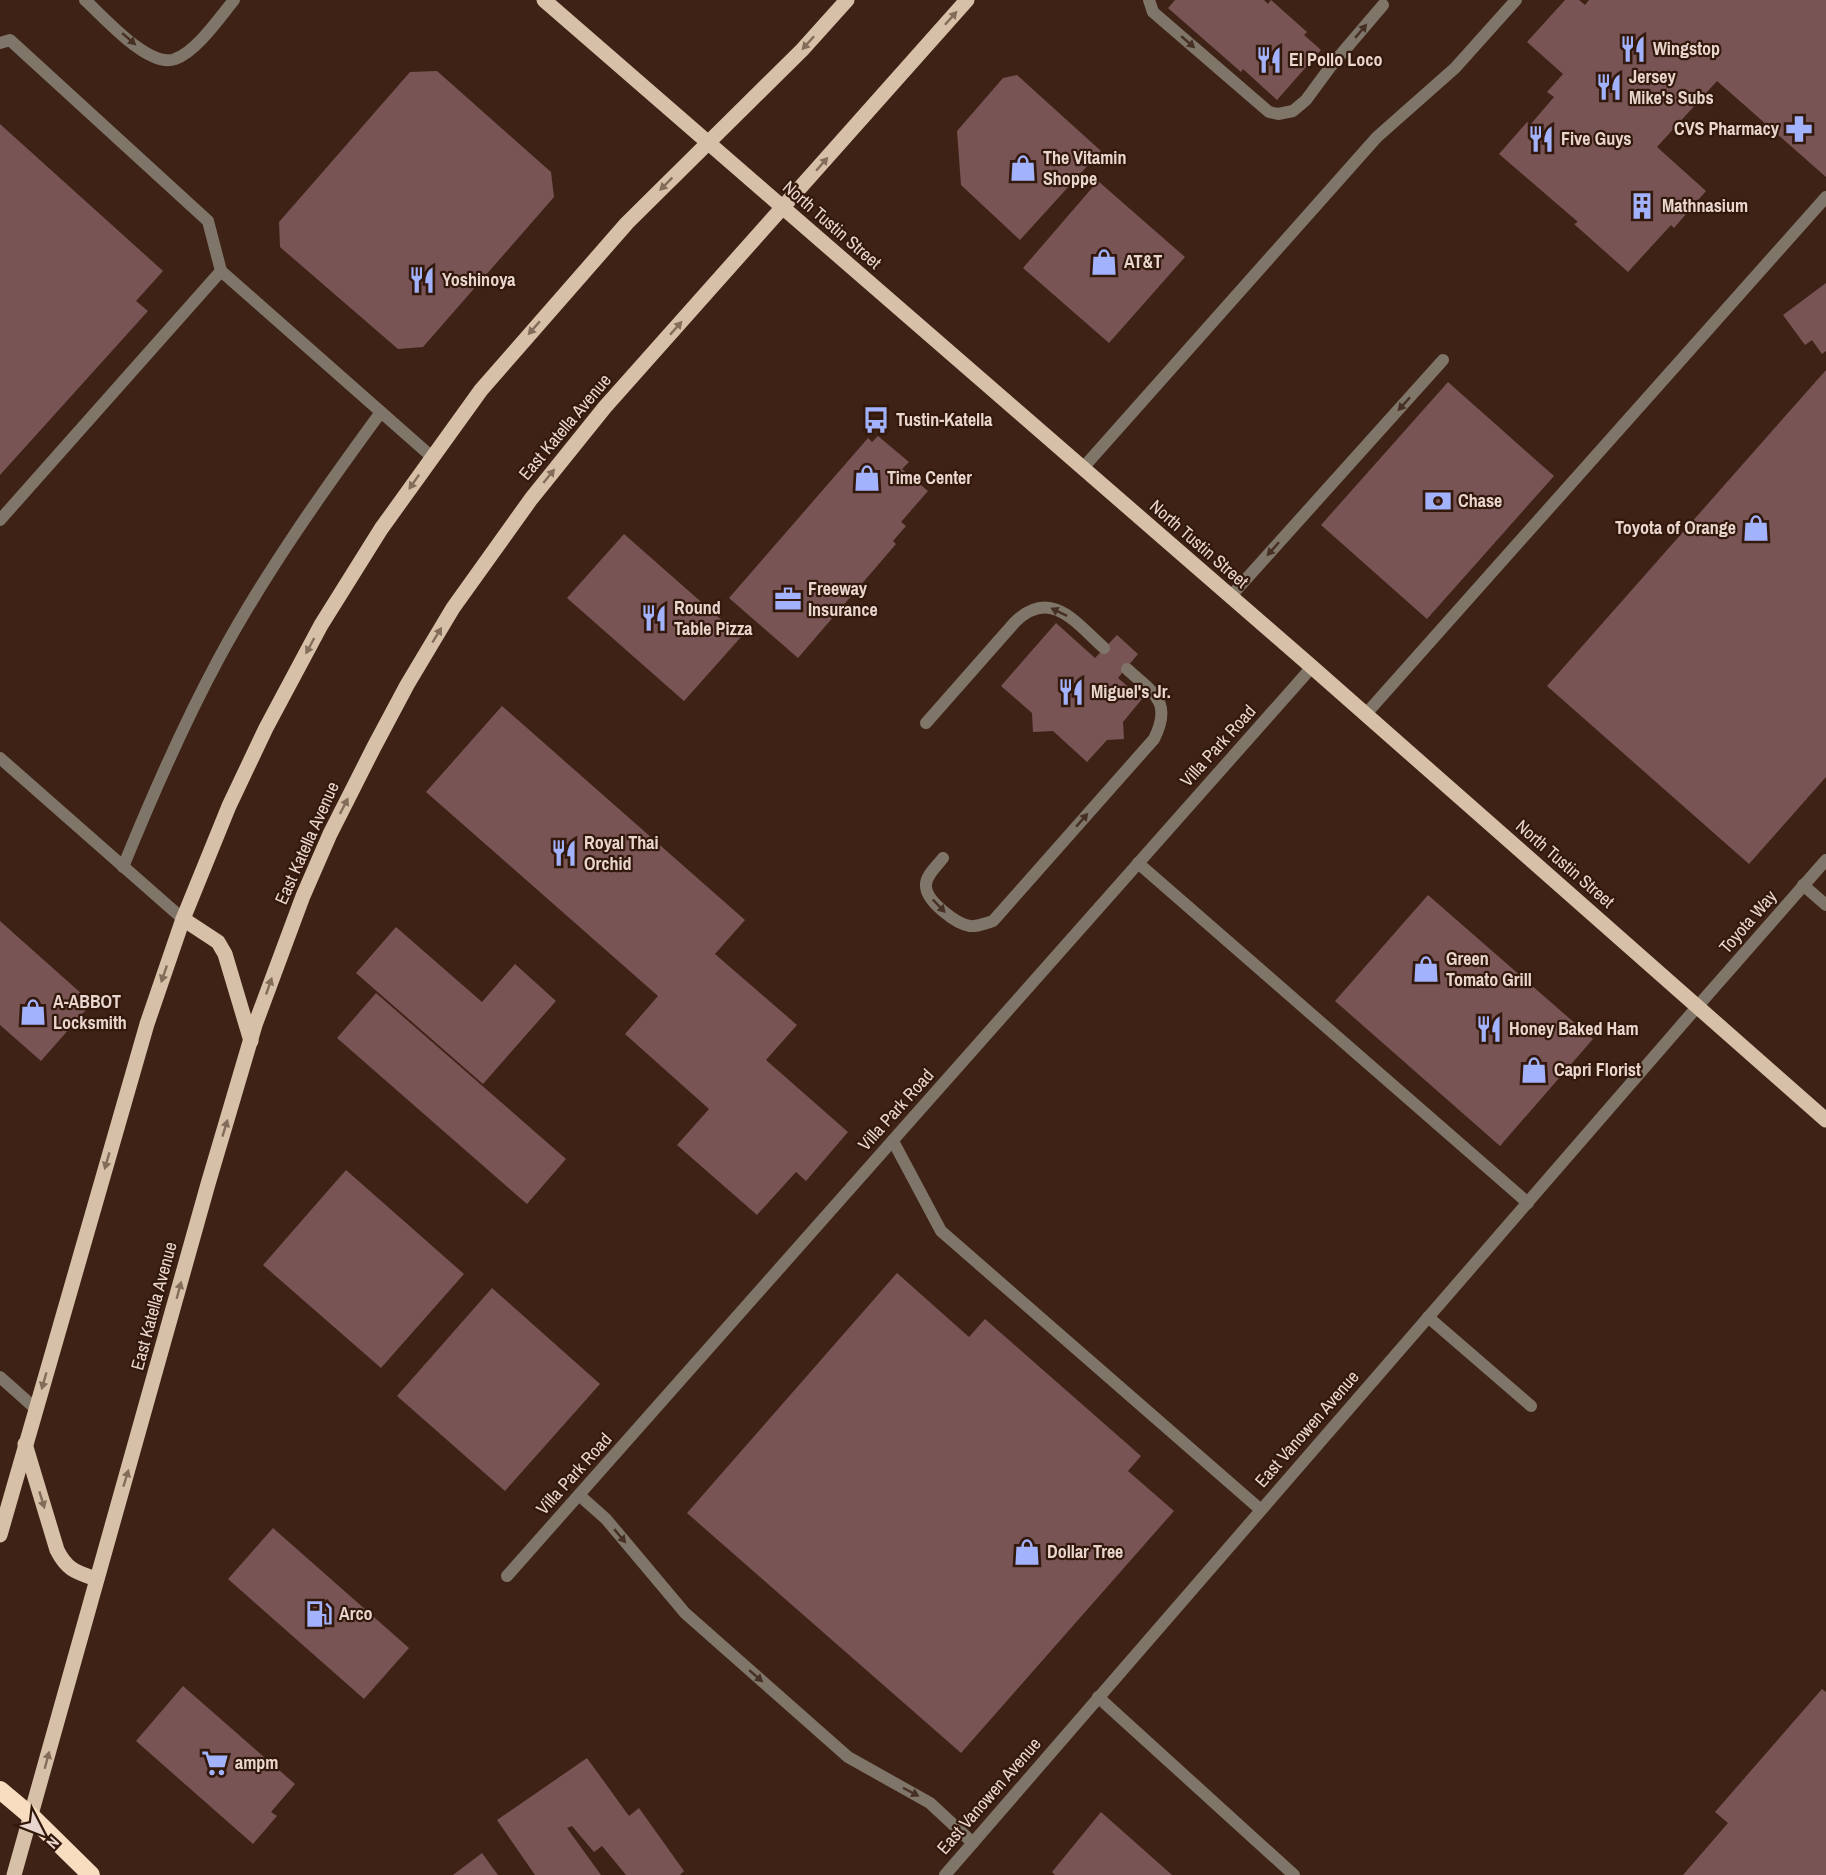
<svg xmlns="http://www.w3.org/2000/svg" width="1826" height="1875" viewBox="0 0 1826 1875" font-family="'Archivo Narrow',sans-serif">
	<style>
		.building { fill: #785455 }
		.lines { fill: none; stroke-linecap: round; stroke-linejoin: round }
		.service { stroke: #7f7569; stroke-width: 12 }
		.minor { stroke: #7f7569; stroke-width: 12 }
		.primary { stroke: #d6c0a8; stroke-width: 15 }
		.motorway { stroke: #f8ddc1; stroke-width: 18 }
		.oneway { fill: #846c5a }
		.oneway2 { fill: #462f23 }
		.labels { text-anchor: middle; stroke-width: 4.5; stroke-linejoin: round; paint-order: stroke }
		.poi-label { font-size: 18px; font-weight: bold; fill: #e9d6ce; stroke: #33180c; text-anchor: start }
		.street-label { font-size: 18px; fill: #e9d6ce; stroke: #33180c }
	</style>
	<rect width="100%" height="100%" fill="#3e2216"/>
	<g class="building">
		<polygon points="1175,0 1264,0 1268,4 1271,0 1307,32 1304,35 1321,50 1277,100 1243,69 1241,72 1168,8"/>
		<polygon points="1565,0 1579,0 1585,5 1589,0 1826,0 1826,177 1717,81 1657,147 1706,191 1674,228 1671,225 1628,272 1574,224 1578,222 1499,154 1527,122 1530,125 1554,97 1547,92 1563,74 1527,42"/>
		<polygon points="437,71 551,172 554,197 423,347 398,349 280,247 279,222 410,72"/>
		<polygon points="1017,75 1101,151 1020,240 961,185 957,131 1003,78"/>
		<polygon points="0,124 163,271 136,301 148,311 0,475"/>
		<polygon points="1098,181 1185,257 1109,343 1023,268"/>
		<polygon points="1826,283 1826,351 1822,354 1812,340 1805,345 1783,315"/>
		<polygon points="1826,370 1826,777 1749,864 1547,686"/>
		<polygon points="1448,382 1554,476 1427,619 1321,525"/>
		<polygon points="878,436 909,462 902,469 928,491 901,522 906,526 893,541 896,544 798,658 729,598 868,438 872,442"/>
		<polygon points="624,534 741,637 684,701 567,598"/>
		<polygon points="1056,623 1095,658 1117,635 1138,654 1118,678 1142,699 1123,722 1124,739 1107,740 1087,762 1053,731 1033,732 1032,713 1001,686"/>
		<polygon points="502,706 745,920 715,954 797,1025 766,1060 848,1132 806,1181 796,1172 757,1215 677,1145 709,1109 625,1034 658,996 426,792"/>
		<polygon points="1428,895 1593,1039 1500,1146 1335,1001"/>
		<polygon points="0,921 92,1003 41,1061 0,1025"/>
		<polygon points="396,927 482,1002 515,964 556,1001 483,1084 356,973"/>
		<polygon points="376,993 566,1159 527,1204 337,1038"/>
		<polygon points="346,1170 464,1274 381,1368 263,1265"/>
		<polygon points="897,1273 969,1337 985,1319 1141,1456 1128,1471 1174,1511 961,1753 687,1513"/>
		<polygon points="492,1288 600,1384 505,1491 397,1396"/>
		<polygon points="273,1528 409,1648 364,1699 228,1579"/>
		<polygon points="183,1686 295,1784 271,1812 277,1816 253,1844 136,1741"/>
		<polygon points="1822,1689 1826,1692 1826,1875 1683,1875 1728,1823 1715,1812"/>
		<polygon points="587,1758 629,1816 639,1808 684,1871 680,1875 626,1875 602,1846 594,1852 572,1826 567,1828 601,1875 535,1875 497,1820"/>
		<polygon points="1101,1812 1172,1875 1055,1875 1052,1872"/>
		<polygon points="482,1853 498,1875 453,1875"/>
	</g>
	<g class="lines">
		<g class="service">
			<path d="M85 0C104 17 149 69 175 59 196 52 220 17 234 0"/>
			<polyline points="1149,0 1153,12 1269,112 1278,114 1293,111 1306,100 1331,66 1383,5"/>
			<polyline points="0,43 10,40 208,221 221,271"/>
			<polyline points="1082,469 1377,137 1455,68 1516,0"/>
			<polyline points="0,520 221,271 432,457"/>
			<polyline points="1230,597 1443,360"/>
			<polyline points="1365,715 1826,197"/>
			<path d="M926 723 1015 622C1051 587 1076 623 1104 648"/>
			<polyline points="0,758 183,919"/>
			<path d="M943 858C937 866 925 876 926 886 926 901 956 924 970 926 978 927 986 923 993 921L1154 739C1173 701 1153 693 1127 669"/>
			<polyline points="1138,863 1528,1203"/>
			<path d="M123 867C152 796 182 727 218 660 265 573 323 491 381 412"/>
			<polyline points="1803,885 1826,905"/>
			<polyline points="1697,1007 1826,860"/>
			<polyline points="893,1141 941,1231 1261,1510"/>
			<polyline points="1428,1317 1531,1406"/>
			<polyline points="0,1377 36,1409"/>
			<polyline points="579,1495 606,1519 685,1613 848,1757 930,1803 973,1843"/>
			<polyline points="1098,1697 1294,1875"/>
		</g>
		<g class="minor">
			<polyline points="507,1576 1312,667"/>
			<polyline points="945,1875 1697,1007"/>
		</g>
		<g class="primary">
			<polyline points="544,0 1312,667 1826,1120"/>
			<polyline points="183,919 218,942 225,954 251,1041"/>
			<path d="M25 1444 57 1550C67 1570 76 1572 96 1579"/>
			<polyline points="0,1535 147,1024 183,919 229,806 266,728 321,625 381,529 481,390 627,223 802,50 847,0"/>
			<polyline points="14,1875 208,1184 255,1025 303,896 330,834 374,747 407,685 453,608 531,499 605,407 967,0"/>
		</g>
		<polyline class="motorway" points="0,1790 31,1816 91,1875"/>
	</g>
	<defs><path id="oneway-solid" d="M-6-.8H1V-3.2L6.5 0L1 3.2V.8H-6Z" transform="scale(1.5)"/></defs>
	<g class="oneway">
		<use href="#oneway-solid" transform="translate(951 18) rotate(-48)"/>
		<use href="#oneway-solid" transform="translate(808 43) rotate(132)"/>
		<use href="#oneway-solid" transform="translate(822 164) rotate(-49)"/>
		<use href="#oneway-solid" transform="translate(666 184) rotate(135)"/>
		<use href="#oneway-solid" transform="translate(534 328) rotate(131)"/>
		<use href="#oneway-solid" transform="translate(676 328) rotate(-48)"/>
		<use href="#oneway-solid" transform="translate(549 476) rotate(-51)"/>
		<use href="#oneway-solid" transform="translate(414 482) rotate(125)"/>
		<use href="#oneway-solid" transform="translate(437 635) rotate(-59)"/>
		<use href="#oneway-solid" transform="translate(310 646) rotate(118)"/>
		<use href="#oneway-solid" transform="translate(344 806) rotate(-63)"/>
		<use href="#oneway-solid" transform="translate(164 974) rotate(109)"/>
		<use href="#oneway-solid" transform="translate(269 986) rotate(-71)"/>
		<use href="#oneway-solid" transform="translate(225 1128) rotate(-73)"/>
		<use href="#oneway-solid" transform="translate(107 1161) rotate(106)"/>
		<use href="#oneway-solid" transform="translate(179 1290) rotate(-75)"/>
		<use href="#oneway-solid" transform="translate(44 1381) rotate(106)"/>
		<use href="#oneway-solid" transform="translate(126 1478) rotate(-73)"/>
		<use href="#oneway-solid" transform="translate(42 1500) rotate(73)"/>
		<use href="#oneway-solid" transform="translate(47 1760) rotate(-75)"/>
	</g>
	<g class="oneway2">
		<use href="#oneway-solid" transform="translate(1361 31) rotate(-50)"/>
		<use href="#oneway-solid" transform="translate(129 39) rotate(41)"/>
		<use href="#oneway-solid" transform="translate(1188 42) rotate(41)"/>
		<use href="#oneway-solid" transform="translate(1404 404) rotate(132)"/>
		<use href="#oneway-solid" transform="translate(1273 549) rotate(132)"/>
		<use href="#oneway-solid" transform="translate(1059 612) rotate(-154)"/>
		<use href="#oneway-solid" transform="translate(1082 820) rotate(-49)"/>
		<use href="#oneway-solid" transform="translate(939 906) rotate(46)"/>
		<use href="#oneway-solid" transform="translate(620 1536) rotate(50)"/>
		<use href="#oneway-solid" transform="translate(756 1676) rotate(41)"/>
		<use href="#oneway-solid" transform="translate(911 1792) rotate(28)"/>
	</g>
	<defs>
		<symbol id="restaurant-bare" viewBox="-9 -9 18 18"><path d="M-5-6h1v4h1v-4h1v4h1v-4h1v5L-1.5 .5V6h-2V.5L-5-1ZM5-6V6H3V1.5H1.5Q1.5-4 5-6Z" fill="#a2b2fd" stroke="#33180c" stroke-width="2.5" paint-order="stroke"/></symbol>
		<symbol id="pharmacy-bare" viewBox="-9 -9 18 18"><path d="M-2-6h4v4h4v4h-4v4h-4v-4h-4v-4h4Z" fill="#a2b2fd" stroke="#33180c" stroke-width="2.5" paint-order="stroke"/></symbol>
		<symbol id="shop-bare" viewBox="-9 -9 18 18"><path d="M-5-2.5h2.3a2.7 3.5 0 0 1 5.4 0H5L5.5 6h-11ZM-1.5-2.5h3a1.5 2.3 0 0 0-3 0Z" fill="#a2b2fd" stroke="#33180c" stroke-width="2.5" paint-order="stroke"/></symbol>
		<symbol id="building-bare" viewBox="-9 -9 18 18"><path d="M-4-6H4V6H1V3H-1V6H-4ZM-2.5-4.3h1.7v1.8h-1.7ZM.8-4.3h1.7v1.8H.8ZM-2.5-1h1.7V.8h-1.7ZM.8-1h1.7V.8H.8Z" fill="#a2b2fd" stroke="#33180c" stroke-width="2.5" paint-order="stroke"/></symbol>
		<symbol id="bus-bare" viewBox="-9 -9 18 18"><path d="M-5-6H5V4H4V6H2V4H-2V6H-4V4H-5ZM-3.5-4V0h7V-4ZM-3.5 1.2v1.5H-2V1.2ZM2 1.2v1.5H3.5V1.2Z" fill="#a2b2fd" stroke="#33180c" stroke-width="2.5" paint-order="stroke"/></symbol>
		<symbol id="bank-bare" viewBox="-9 -9 18 18"><path d="M-6-4H6V4H-6ZM0-2.3a2.3 2.3 0 1 0 0 4.6a2.3 2.3 0 1 0 0-4.6Z" fill="#a2b2fd" stroke="#33180c" stroke-width="2.5" paint-order="stroke"/></symbol>
		<symbol id="office-bare" viewBox="-9 -9 18 18"><path d="M-6-3h4V-5.5h4V-3h4V5H-6ZM-1-4.5V-3h2v-1.5ZM-6 0V1H6V0Z" fill="#a2b2fd" stroke="#33180c" stroke-width="2.5" paint-order="stroke"/></symbol>
		<symbol id="fuel-bare" viewBox="-9 -9 18 18"><path d="M-5.5-6h7V0h2V4h1.3V-2.5L3-4.5l.8-.8L6-3V5H2.5V1h-1V6h-7ZM-4.2-4.7v3.2H.2V-4.7Z" fill="#a2b2fd" stroke="#33180c" stroke-width="2.5" paint-order="stroke"/></symbol>
		<symbol id="supermarket-bare" viewBox="-9 -9 18 18"><path d="M-6-5.5h2.5l.6 2H6L4.5 2H-2.5L-4.4-4H-6ZM-1.5 3.2a1.3 1.3 0 1 0 .1 0ZM3 3.2a1.3 1.3 0 1 0 .1 0Z" fill="#a2b2fd" stroke="#33180c" stroke-width="2.5" paint-order="stroke"/></symbol>
	</defs>
	<g fill-rule="evenodd">
		<use href="#restaurant-bare" x="1614" y="30" width="38" height="38"/>
		<use href="#restaurant-bare" x="1250" y="41" width="38" height="38"/>
		<use href="#restaurant-bare" x="1590" y="68" width="38" height="38"/>
		<use href="#pharmacy-bare" x="1780" y="110" width="38" height="38"/>
		<use href="#restaurant-bare" x="1522" y="120" width="38" height="38"/>
		<use href="#shop-bare" x="1004" y="149" width="38" height="38"/>
		<use href="#building-bare" x="1623" y="187" width="38" height="38"/>
		<use href="#shop-bare" x="1085" y="243" width="38" height="38"/>
		<use href="#restaurant-bare" x="403" y="261" width="38" height="38"/>
		<use href="#bus-bare" x="857" y="401" width="38" height="38"/>
		<use href="#shop-bare" x="848" y="459" width="38" height="38"/>
		<use href="#bank-bare" x="1419" y="482" width="38" height="38"/>
		<use href="#shop-bare" x="1737" y="509" width="38" height="38"/>
		<use href="#office-bare" x="769" y="580" width="38" height="38"/>
		<use href="#restaurant-bare" x="635" y="599" width="38" height="38"/>
		<use href="#restaurant-bare" x="1052" y="673" width="38" height="38"/>
		<use href="#restaurant-bare" x="545" y="834" width="38" height="38"/>
		<use href="#shop-bare" x="1407" y="950" width="38" height="38"/>
		<use href="#shop-bare" x="14" y="993" width="38" height="38"/>
		<use href="#restaurant-bare" x="1470" y="1010" width="38" height="38"/>
		<use href="#shop-bare" x="1515" y="1051" width="38" height="38"/>
		<use href="#shop-bare" x="1008" y="1533" width="38" height="38"/>
		<use href="#fuel-bare" x="300" y="1595" width="38" height="38"/>
		<use href="#supermarket-bare" x="196" y="1744" width="38" height="38"/>
	</g>
	<g class="labels">
		<g class="poi-label">
			<text x="1653" y="55">Wingstop</text>
			<text x="1289" y="66">El Pollo Loco</text>
			<text x="1629" y="83">Jersey<tspan x="1629" dy="21">Mike's Subs</tspan></text>
			<text x="1779" y="135" text-anchor="end">CVS Pharmacy</text>
			<text x="1561" y="145">Five Guys</text>
			<text x="1043" y="164">The Vitamin<tspan x="1043" dy="21">Shoppe</tspan></text>
			<text x="1662" y="212">Mathnasium</text>
			<text x="1124" y="268">AT&amp;T</text>
			<text x="442" y="286">Yoshinoya</text>
			<text x="896" y="426">Tustin-Katella</text>
			<text x="887" y="484">Time Center</text>
			<text x="1458" y="507">Chase</text>
			<text x="1736" y="534" text-anchor="end">Toyota of Orange</text>
			<text x="808" y="595">Freeway<tspan x="808" dy="21">Insurance</tspan></text>
			<text x="674" y="614">Round<tspan x="674" dy="21">Table Pizza</tspan></text>
			<text x="1091" y="698">Miguel's Jr.</text>
			<text x="584" y="849">Royal Thai<tspan x="584" dy="21">Orchid</tspan></text>
			<text x="1446" y="965">Green<tspan x="1446" dy="21">Tomato Grill</tspan></text>
			<text x="53" y="1008">A-ABBOT<tspan x="53" dy="21">Locksmith</tspan></text>
			<text x="1509" y="1035">Honey Baked Ham</text>
			<text x="1554" y="1076">Capri Florist</text>
			<text x="1047" y="1558">Dollar Tree</text>
			<text x="339" y="1620">Arco</text>
			<text x="235" y="1769">ampm</text>
		</g>
		<g class="street-label">
			<text transform="translate(832 225) rotate(41)" y="6">North Tustin Street</text>
			<text transform="translate(565 427) rotate(-50)" y="6">East Katella Avenue</text>
			<text transform="translate(1199 544) rotate(41)" y="6">North Tustin Street</text>
			<text transform="translate(1218 746) rotate(-48)" y="6">Villa Park Road</text>
			<text transform="translate(307 843) rotate(-66)" y="6">East Katella Avenue</text>
			<text transform="translate(1565 864) rotate(41)" y="6">North Tustin Street</text>
			<text transform="translate(1748 922) rotate(-49)" y="6">Toyota Way</text>
			<text transform="translate(896 1110) rotate(-48)" y="6">Villa Park Road</text>
			<text transform="translate(154 1306) rotate(-75)" y="6">East Katella Avenue</text>
			<text transform="translate(1307 1429) rotate(-49)" y="6">East Vanowen Avenue</text>
			<text transform="translate(574 1474) rotate(-48)" y="6">Villa Park Road</text>
			<text transform="translate(989 1796) rotate(-49)" y="6">East Vanowen Avenue</text>
		</g>
	</g>
	<g transform="translate(42 1833) rotate(132)" stroke="#33180c" stroke-width="4.5" paint-order="stroke">
	<path d="M0-4.5L10 22L0 15L-10 22Z" fill="#e9d6ce"/>
	<text y="-9" font-size="16" font-weight="bold" text-anchor="middle" fill="#e9d6ce">N</text>
	</g>
</svg>
